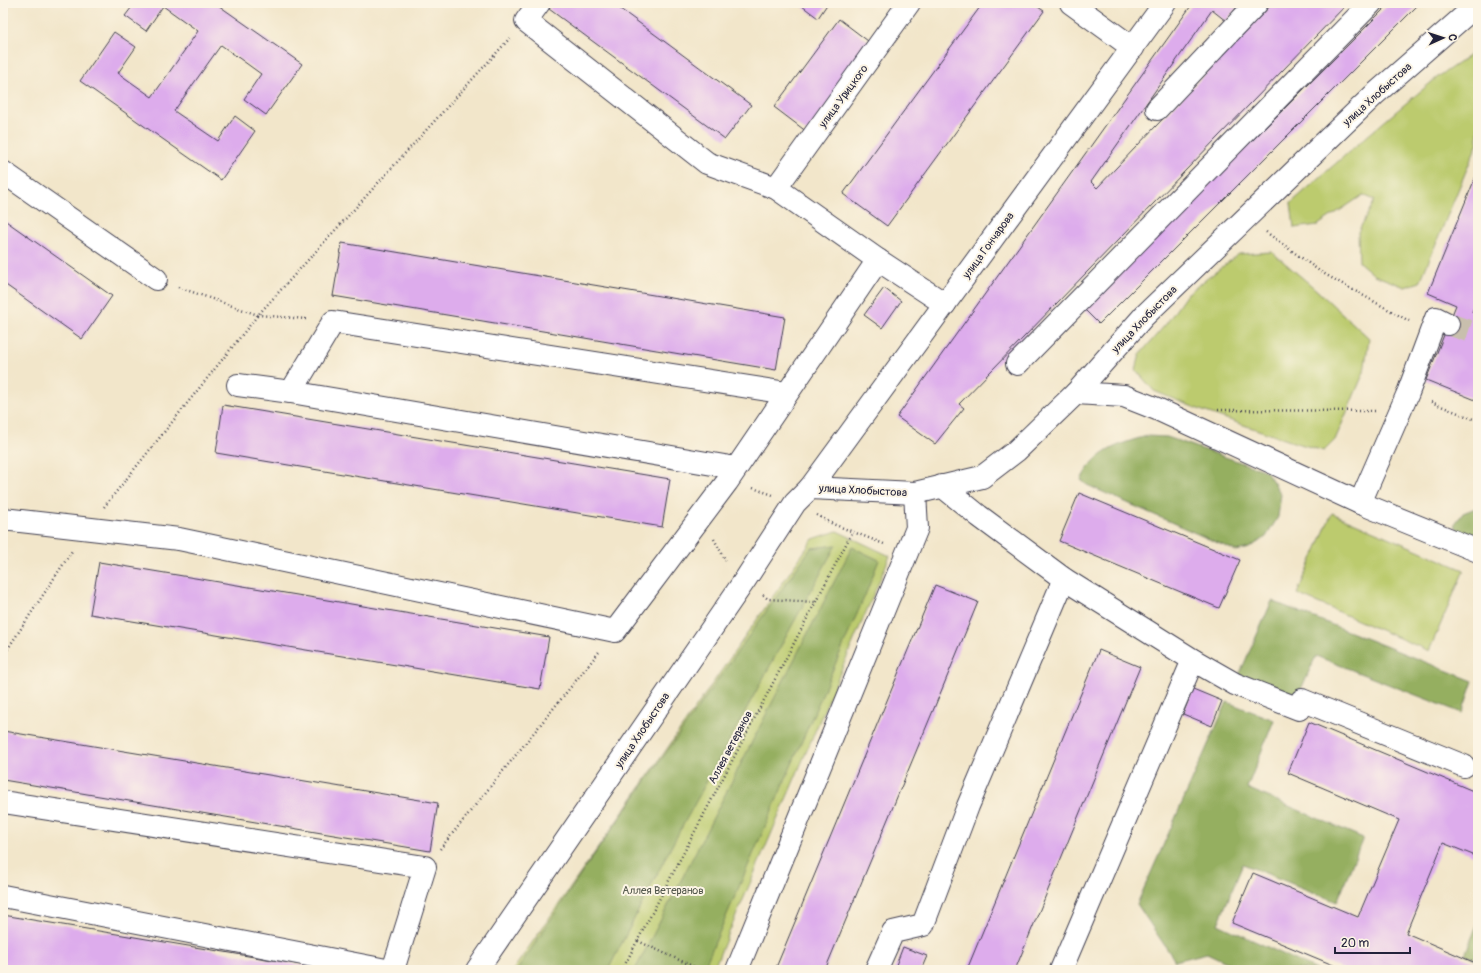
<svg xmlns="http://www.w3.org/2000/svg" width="1481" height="973" viewBox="0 0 1481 973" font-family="Pangolin,sans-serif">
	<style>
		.green { fill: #bccb6e; stroke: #6f7654 }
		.forest { fill: #95af61; stroke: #5c684e }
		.building { fill: #ddacec }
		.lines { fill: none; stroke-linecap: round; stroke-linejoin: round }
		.minor-tunnel { stroke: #c8bfad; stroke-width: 22; stroke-dasharray: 22 11; stroke-linecap: butt }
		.minor-casing { stroke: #413f50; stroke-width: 24 }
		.path { stroke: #413f50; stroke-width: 2.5; stroke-dasharray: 1 3; stroke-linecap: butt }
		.minor { stroke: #fff; stroke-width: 22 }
		.labels { text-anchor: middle; stroke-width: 4; stroke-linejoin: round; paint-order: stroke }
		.street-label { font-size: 11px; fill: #22223b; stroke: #fcf5e5 }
		.park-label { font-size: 11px; fill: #50554a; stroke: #fcf5e5 }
	</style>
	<rect width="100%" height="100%" fill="#fcf5e5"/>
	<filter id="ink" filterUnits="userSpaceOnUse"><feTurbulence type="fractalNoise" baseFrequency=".025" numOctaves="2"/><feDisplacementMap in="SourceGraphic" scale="8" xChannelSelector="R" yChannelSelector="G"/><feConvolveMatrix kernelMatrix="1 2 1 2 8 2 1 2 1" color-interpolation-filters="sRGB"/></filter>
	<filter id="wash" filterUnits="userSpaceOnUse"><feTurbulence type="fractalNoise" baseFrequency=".012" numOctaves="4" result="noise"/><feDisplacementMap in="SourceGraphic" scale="16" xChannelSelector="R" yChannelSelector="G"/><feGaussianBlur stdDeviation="0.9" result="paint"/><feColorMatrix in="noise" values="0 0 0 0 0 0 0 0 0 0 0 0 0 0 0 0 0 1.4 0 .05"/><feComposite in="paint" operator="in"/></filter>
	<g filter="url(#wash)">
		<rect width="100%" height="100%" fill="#f2e6ca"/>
		<g class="green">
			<path d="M1478 48V142L1420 282 1405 287 1374 275 1359 262 1358 232 1375 200 1363 195 1318 225 1294 228 1291 203C1338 161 1385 120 1434 80 1448 69 1464 61 1478 48Z"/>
			<polygon points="1272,252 1312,286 1369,338 1364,372 1335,440 1324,451 1293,442 1203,411 1154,391 1136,370 1140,354 1166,324 1187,294 1239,254"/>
			<polygon points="1332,513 1464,570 1429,651 1297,594"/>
			<polygon points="837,531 890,556 713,970 513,970 813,539"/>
		</g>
		<g class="forest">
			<path d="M1147 436 1167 437 1266 471 1281 494 1278 517 1266 537 1249 548 1236 551 1087 485 1081 480C1095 451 1118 444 1147 436Z"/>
			<polygon points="1478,507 1478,539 1460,532 1454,525 1463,513"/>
			<polygon points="836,545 670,849 608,970 517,970 598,849 811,548"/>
			<polygon points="852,547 879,560 866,593 703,970 635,970"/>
			<polygon points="1272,601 1473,681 1462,713 1316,656 1296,700 1239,675"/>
			<polygon points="1227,702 1274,720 1247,788 1363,838 1337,902 1243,864 1218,924 1317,970 1243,970 1207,953 1175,961 1137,904"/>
			<polygon points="1478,923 1478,960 1465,954"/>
		</g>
		<g id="blocks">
			<g class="building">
				<polygon points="135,3 215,3 302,64 266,115 244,99 261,74 221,45 174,111 218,141 235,116 255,131 221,180 80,81 114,32 136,47 118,73 152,97 198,31 163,6 146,31 125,16"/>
				<polygon points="554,3 612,3 751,105 725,139 549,9"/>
				<polygon points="798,3 828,3 818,18"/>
				<polygon points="983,3 1032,3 1044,11 887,226 843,194"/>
				<polygon points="1193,3 1240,3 1226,21 1212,10 1091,182 1097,188 1273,3 1348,3 959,404 964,408 935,444 897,417"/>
				<polygon points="1390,3 1420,3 1099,324 1084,309"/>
				<polygon points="839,19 872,44 807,132 774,107"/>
				<polygon points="1478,171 1478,297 1472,312 1478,314 1478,401 1426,380 1456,305 1428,293"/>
				<polygon points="3,219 112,296 82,339 3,283"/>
				<polygon points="342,243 785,317 776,370 333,296"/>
				<polygon points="884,288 901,301 882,328 864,315"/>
				<polygon points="223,405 670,479 662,527 216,453"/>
				<polygon points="1079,493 1240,560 1219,608 1059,541"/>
				<polygon points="99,562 549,637 540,689 90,614"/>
				<polygon points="935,585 978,602 940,694 825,970 775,970"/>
				<polygon points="1099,650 1140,667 1015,970 974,970 968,967"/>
				<polygon points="1193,689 1222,701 1212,726 1183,714"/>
				<polygon points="1309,722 1478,793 1478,857 1443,843 1406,933 1478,964 1478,970 1345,970 1232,923 1253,873 1358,917 1399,820 1288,773"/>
				<polygon points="3,731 438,803 430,851 3,780"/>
				<polygon points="3,915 314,967 314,970 13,970 3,968"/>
				<polygon points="903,947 927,956 921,970 894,970"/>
			</g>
		</g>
	</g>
	<g filter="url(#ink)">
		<use href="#blocks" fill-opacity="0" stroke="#413f50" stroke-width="1"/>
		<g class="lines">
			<polyline class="minor-tunnel" points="1448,324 1478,334"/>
			<defs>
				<g id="minor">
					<polyline points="539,3 526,21 707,163 776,188 878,260 945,304"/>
					<polyline points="1071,3 1133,48"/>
					<polyline points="1157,109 1257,3"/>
					<polyline points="3,172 156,279"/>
					<polyline points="776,188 909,3"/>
					<polyline points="1017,364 1371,3"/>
					<polyline points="238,385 291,392"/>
					<polyline points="1076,393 1124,396 1157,409 1360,503 1478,551"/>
					<polyline points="736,468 291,392 333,322 787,393"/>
					<polyline points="942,486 979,516 1064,579 1193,660 1235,684 1299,709 1302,700 1464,766"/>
					<polyline points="810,488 915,493 982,477 1016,451 1076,393 1144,316 1374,95 1478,4"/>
					<polyline points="1360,503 1408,393 1436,318 1448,324"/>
					<polyline points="3,519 179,539 615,631 727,482 878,260"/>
					<polyline points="3,802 425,867 393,970"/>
					<polyline points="3,896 386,970"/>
					<polyline points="477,970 745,580 795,503 810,488 1165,3"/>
					<polyline points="737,970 917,528 915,493"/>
					<polyline points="876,970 893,932 923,925 968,806 1064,579"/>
					<polyline points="1061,970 1193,660"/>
				</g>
			</defs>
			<use href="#minor" class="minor-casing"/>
			<g class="path">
				<polyline points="1266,232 1321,272 1409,321"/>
				<polyline points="178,287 258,315 306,319"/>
				<polyline points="1431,402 1478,421"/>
				<polyline points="1218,410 1375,411"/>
				<polyline points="753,488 773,495"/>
				<polyline points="104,507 258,315 510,38"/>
				<polyline points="817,515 833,524 884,544"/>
				<polyline points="714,539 727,563"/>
				<polyline points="763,595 768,599 815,602"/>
				<polyline points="3,656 72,551"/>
				<polyline points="440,849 599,652"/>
				<polyline points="638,941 701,970"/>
				<polyline points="622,970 853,531"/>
			</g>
			<use href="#minor" class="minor"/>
		</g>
	</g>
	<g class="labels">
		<g class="street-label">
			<text transform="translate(1377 94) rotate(-42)" y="4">улица Хлобыстова</text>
			<text transform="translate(843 96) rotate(-54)" y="4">улица Урицкого</text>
			<text transform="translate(988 245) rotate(-54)" y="4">улица Гончарова</text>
			<text transform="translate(1144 319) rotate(-46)" y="4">улица Хлобыстова</text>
			<text transform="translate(863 490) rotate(3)" y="4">улица Хлобыстова</text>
			<text transform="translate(642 730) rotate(-56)" y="4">улица Хлобыстова</text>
			<text transform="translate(730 747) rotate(-62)" y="4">Аллея ветеранов</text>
		</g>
		<g class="park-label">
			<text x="663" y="894">Аллея Ветеранов</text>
		</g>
	</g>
	<rect width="1481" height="973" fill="none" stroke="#fcf5e5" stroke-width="16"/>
	<g transform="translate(1443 38) rotate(87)" stroke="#fcf5e5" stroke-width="3" paint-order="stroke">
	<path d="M0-3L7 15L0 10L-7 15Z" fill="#22223b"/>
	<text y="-6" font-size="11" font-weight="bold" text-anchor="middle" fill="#22223b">С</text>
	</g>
	<path d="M1335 947v6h75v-6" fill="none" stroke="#22223b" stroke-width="2"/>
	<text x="1341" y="947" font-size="12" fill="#22223b" stroke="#fcf5e5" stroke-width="3" paint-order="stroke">20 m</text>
</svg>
